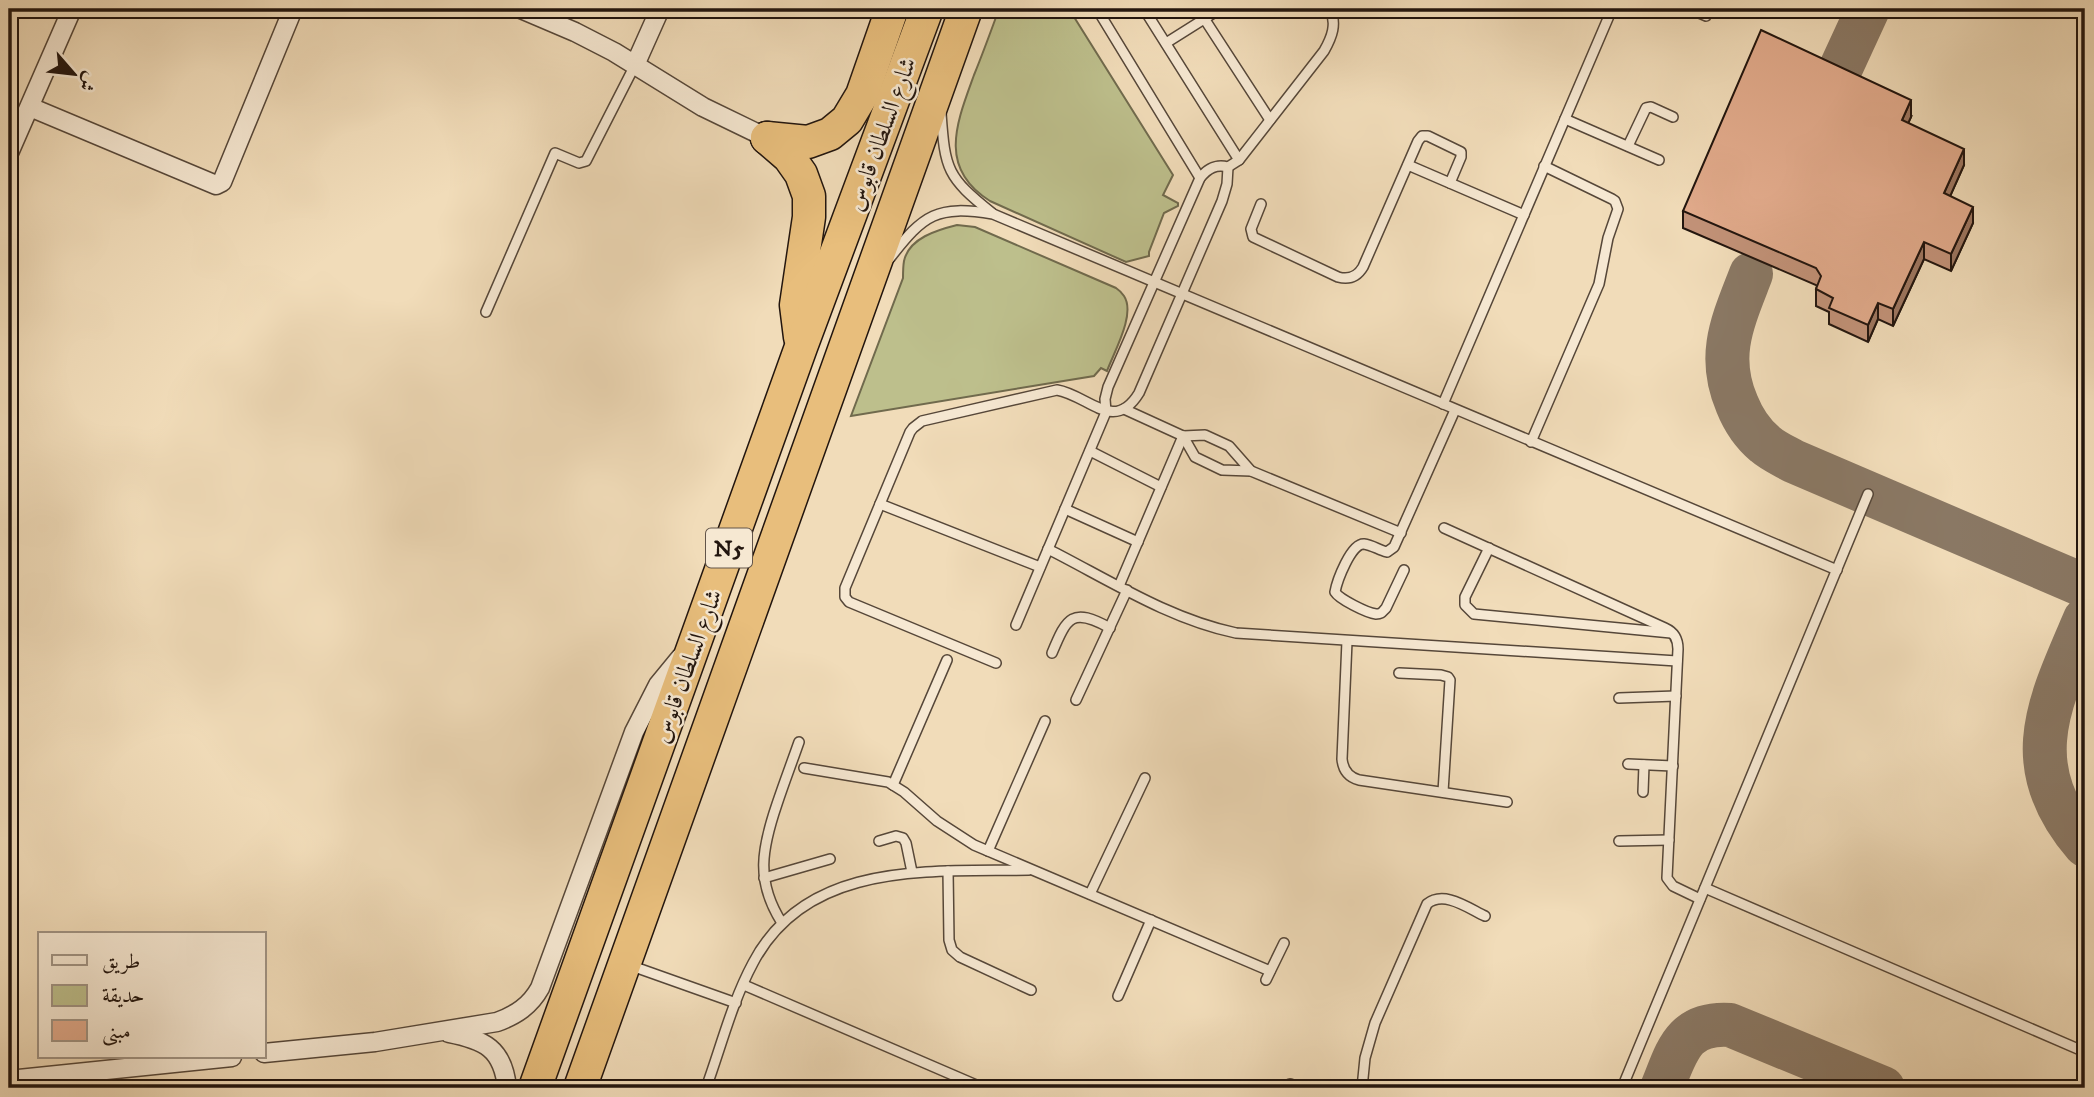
<svg xmlns="http://www.w3.org/2000/svg" width="2094" height="1097" viewBox="0 0 2094 1097" font-family="'IM FELL DW Pica',Amiri,serif">
	<style>
		.green { fill: #bdbf8c; stroke: #706a4d; stroke-width: 2 }
		.lines { fill: none; stroke-linecap: round; stroke-linejoin: round }
		.taxiway { stroke: #8a7864; stroke-width: 44 }
		.lane-casing { stroke: #564739; stroke-width: 12 }
		.street-casing { stroke: #564739; stroke-width: 21 }
		.highway-casing { stroke: #22150e; stroke-width: 35 }
		.lane { stroke: #f6e8d2; stroke-width: 9 }
		.street { stroke: #f6e8d2; stroke-width: 18 }
		.highway { stroke: #e8be7c; stroke-width: 32 }
		.wall { fill: #c29278; stroke: #22150e; stroke-width: 2 }
		.shaded-wall { fill: #9e7761; stroke: #22150e; stroke-width: 2 }
		.building { fill: #e1aa8b; stroke: #22150e; stroke-width: 2 }
		.labels { text-anchor: middle; stroke-width: 5; stroke-linejoin: round; paint-order: stroke }
		.shield { fill: #f6e8d2; stroke: #625449; stroke-width: 2 }
		.shield-label { font-size: 23px; font-weight: bold; fill: #22150e }
		.street-label { font-size: 24px; fill: #22150e; stroke: #f6e8d2 }
	</style>
	<rect width="100%" height="100%" fill="#f1dcb9"/>
	<filter id="stains"><feTurbulence type="fractalNoise" baseFrequency=".00286" numOctaves="4"/><feColorMatrix values="0 0 0 0 .2 0 0 0 0 .09 0 0 0 0 .02 0 0 0 .5 -.17"/></filter>
	<radialGradient id="worn" r=".72"><stop offset=".6" stop-color="#630" stop-opacity="0"/><stop offset="1" stop-color="#630" stop-opacity=".3"/></radialGradient>
	<g class="green">
		<path d="M999 9H1069L1173 175 1163 195 1178 203V206L1164 213 1149 252V256L1126 262 990 201C937 168 957 122 974 75 983 53 991 31 999 9Z"/>
		<path d="M957 225 975 227 1116 288C1119 290 1122 293 1124 296 1136 314 1114 352 1107 371L1101 368 1094 376 851 416 903 278C903 273 903 267 904 261 909 238 937 230 957 225Z"/>
	</g>
	<g class="lines">
		<g class="taxiway">
			<polyline points="1839,72 1868,9"/>
			<path d="M1751 274C1733 321 1716 355 1737 404 1743 419 1753 434 1765 444 1773 451 1784 456 1793 461L2085 586"/>
			<path d="M2085 619C2049 703 2016 765 2085 845"/>
			<path d="M1662 1088C1677 1052 1682 1022 1730 1025L1883 1088"/>
		</g>
		<defs>
			<g id="lane">
				<polyline points="1097,9 1200,178"/>
				<polyline points="1144,9 1239,160"/>
				<polyline points="1198,9 1270,120"/>
				<polyline points="1690,9 1706,16"/>
				<polyline points="1166,43 1220,9"/>
				<path d="M941 113C945 170 947 177 992 213"/>
				<polyline points="1565,119 1659,160"/>
				<polyline points="1628,146 1646,108 1651,107 1673,117"/>
				<polyline points="1408,165 1524,215"/>
				<path d="M1261 204 1251 229 1253 237 1338 277C1349 280 1357 277 1363 267L1418 141 1422 136H1428L1461 152V157L1450 183"/>
				<path d="M890 258C924 214 937 205 993 214L1837 570"/>
				<polyline points="486,312 555,153 579,163 586,161 635,65"/>
				<polyline points="1443,404 1612,9"/>
				<polyline points="1124,409 1183,436 1205,435 1229,446 1251,471"/>
				<polyline points="1183,436 1195,457 1222,470 1251,471 1401,533"/>
				<polyline points="1531,442 1599,284 1608,238 1618,209 1615,201 1612,199 1544,166"/>
				<polyline points="1090,451 1161,487"/>
				<polyline points="880,504 1040,567"/>
				<polyline points="1065,509 1138,542"/>
				<path d="M1444 528 1665 628C1674 632 1678 639 1678 649L1667 878 1673 886 1700 899"/>
				<polyline points="1489,548 1465,597 1465,605 1474,614 1671,633"/>
				<path d="M1048 549C1109 580 1169 619 1236 633L1677 661"/>
				<path d="M1404 570 1386 608C1382 612 1382 614 1376 614 1367 613 1339 599 1335 592 1337 581 1351 543 1364 544 1372 545 1379 550 1387 552L1394 547 1455 410"/>
				<polyline points="1119,586 1183,436"/>
				<path d="M1016 625 1106 412 1105 399 1108 387 1200 178C1208 168 1216 164 1228 167L1239 160 1324 51C1332 37 1337 24 1330 9"/>
				<path d="M1347 641 1342 759C1343 770 1348 777 1359 780L1507 802"/>
				<path d="M1052 653C1067 617 1072 607 1110 628"/>
				<path d="M996 663 849 602 845 597V588L910 432 913 428 922 421 1057 390C1088 395 1114 434 1139 393L1222 201 1227 184 1228 167"/>
				<polyline points="1399,673 1441,675 1448,677 1450,680 1443,792"/>
				<polyline points="1619,698 1676,696"/>
				<polyline points="1076,700 1127,590"/>
				<polyline points="1628,764 1673,766"/>
				<polyline points="804,768 888,782 904,792 937,821 974,845 1270,971"/>
				<polyline points="893,785 947,660"/>
				<polyline points="1643,792 1644,765"/>
				<polyline points="879,841 896,836 903,838 906,843 912,872"/>
				<polyline points="1619,841 1669,840"/>
				<polyline points="988,851 1045,721"/>
				<polyline points="948,871 949,940 952,950 960,957 1031,990"/>
				<polyline points="764,878 830,859"/>
				<polyline points="1705,888 2085,1052"/>
				<polyline points="1090,894 1145,778"/>
				<path d="M782 923C755 881 762 848 777 804 784 783 792 762 799 742"/>
				<polyline points="629,965 736,1003"/>
				<polyline points="1266,980 1284,943"/>
				<polyline points="744,985 983,1088"/>
				<polyline points="1118,996 1151,920"/>
				<path d="M706 1088C721 1047 732 1002 753 963 807 860 930 872 1029 870"/>
				<polyline points="1281,1088 1290,1084 1301,1088"/>
				<path d="M1362 1088 1365 1058 1375 1023 1427 904C1444 890 1468 908 1485 916"/>
				<polyline points="1622,1088 1868,494"/>
			</g>
			<g id="street">
				<polyline points="521,9 575,32 614,52 703,107 767,138"/>
				<polyline points="635,65 660,9"/>
				<polyline points="30,107 216,185 222,182 293,9"/>
				<polyline points="9,153 72,9"/>
				<path d="M449 1033C484 1040 503 1048 507 1088"/>
				<path d="M264 1053 375 1042 497 1022C516 1015 530 1006 540 988L634 732 658 685 681 657"/>
				<polyline points="9,1080 232,1057"/>
			</g>
			<g id="highway">
				<polyline points="767,138 789,157 801,174 809,196 809,217 796,305 800,337"/>
				<polyline points="767,138 808,142 830,134 847,120 862,95 892,9"/>
				<polyline points="535,1088 801,347 927,9"/>
				<polyline points="580,1088 966,9"/>
			</g>
		</defs>
		<use href="#lane" class="lane-casing"/>
		<use href="#street" class="street-casing"/>
		<use href="#highway" class="highway-casing"/>
		<use href="#lane" class="lane"/>
		<use href="#street" class="street"/>
		<use href="#highway" class="highway"/>
	</g>
	<polygon class="wall" points="1911,117 1908,123 1964,165 1950,196 1973,223 1951,271 1924,259 1893,326 1878,319 1868,342 1829,324 1829,312 1816,306 1816,289 1817,286 1816,285 1683,228 1683,211"/>
	<g class="shaded-wall">
		<polygon points="1911,100 1911,117 1902,137 1902,120"/>
		<polygon points="1964,149 1964,165 1944,210 1944,193"/>
		<polygon points="1973,207 1973,223 1951,271 1951,254"/>
		<polygon points="1924,242 1924,259 1893,326 1893,309"/>
		<polygon points="1878,303 1878,319 1868,342 1868,325"/>
	</g>
	<polygon class="building" points="1761,30 1911,100 1902,120 1964,149 1944,193 1973,207 1951,254 1924,242 1893,309 1878,303 1868,325 1829,308 1833,298 1816,289 1821,276 1816,268 1683,211"/>
	<g class="labels">
		<rect class="shield" x="706" y="528.5" width="46" height="39" rx="5"/>
		<g class="shield-label">
			<text x="729" y="556">N5</text>
		</g>
		<g class="street-label">
			<text transform="translate(881 134) rotate(-70)" y="8">شارع السلطان قابوس</text>
			<text transform="translate(687 666) rotate(-70)" y="8">شارع السلطان قابوس</text>
		</g>
	</g>
	<rect width="2094" height="1097" fill="none" stroke="#f1dcb9" stroke-width="35"/>
	<rect x="10" y="10" width="2073" height="1076" fill="none" stroke="#22150e" stroke-width="3.5"/>
	<rect x="18" y="18" width="2059" height="1062" fill="none" stroke="#22150e" stroke-width="2"/>
	<rect x="38" y="932" width="228" height="126" fill="#f6e8d2" stroke="#a19484" stroke-width="2"/>
	<rect x="52" y="955" width="35" height="10" fill="#f6e8d2" stroke="#a19484" stroke-width="2"/>
	<text x="102" y="968" font-size="21" fill="#22150e">طريق</text>
	<rect x="52" y="985" width="35" height="21" fill="#bdbf8c" stroke="#a19484" stroke-width="2"/>
	<text x="102" y="1002" font-size="21" fill="#22150e">حديقة</text>
	<rect x="52" y="1020" width="35" height="21" fill="#e1aa8b" stroke="#a19484" stroke-width="2"/>
	<text x="102" y="1038" font-size="21" fill="#22150e">مبنى</text>
	<g transform="translate(74 74) rotate(118)" stroke="#f6e8d2" stroke-width="5" paint-order="stroke">
	<path d="M0-5L12 26L0 18L-12 26Z" fill="#22150e"/>
	<text y="-10" font-size="19" font-weight="bold" text-anchor="middle" fill="#22150e">ش</text>
	</g>
	<rect width="100%" height="100%" filter="url(#stains)"/>
	<rect width="100%" height="100%" fill="url(#worn)"/>
</svg>
